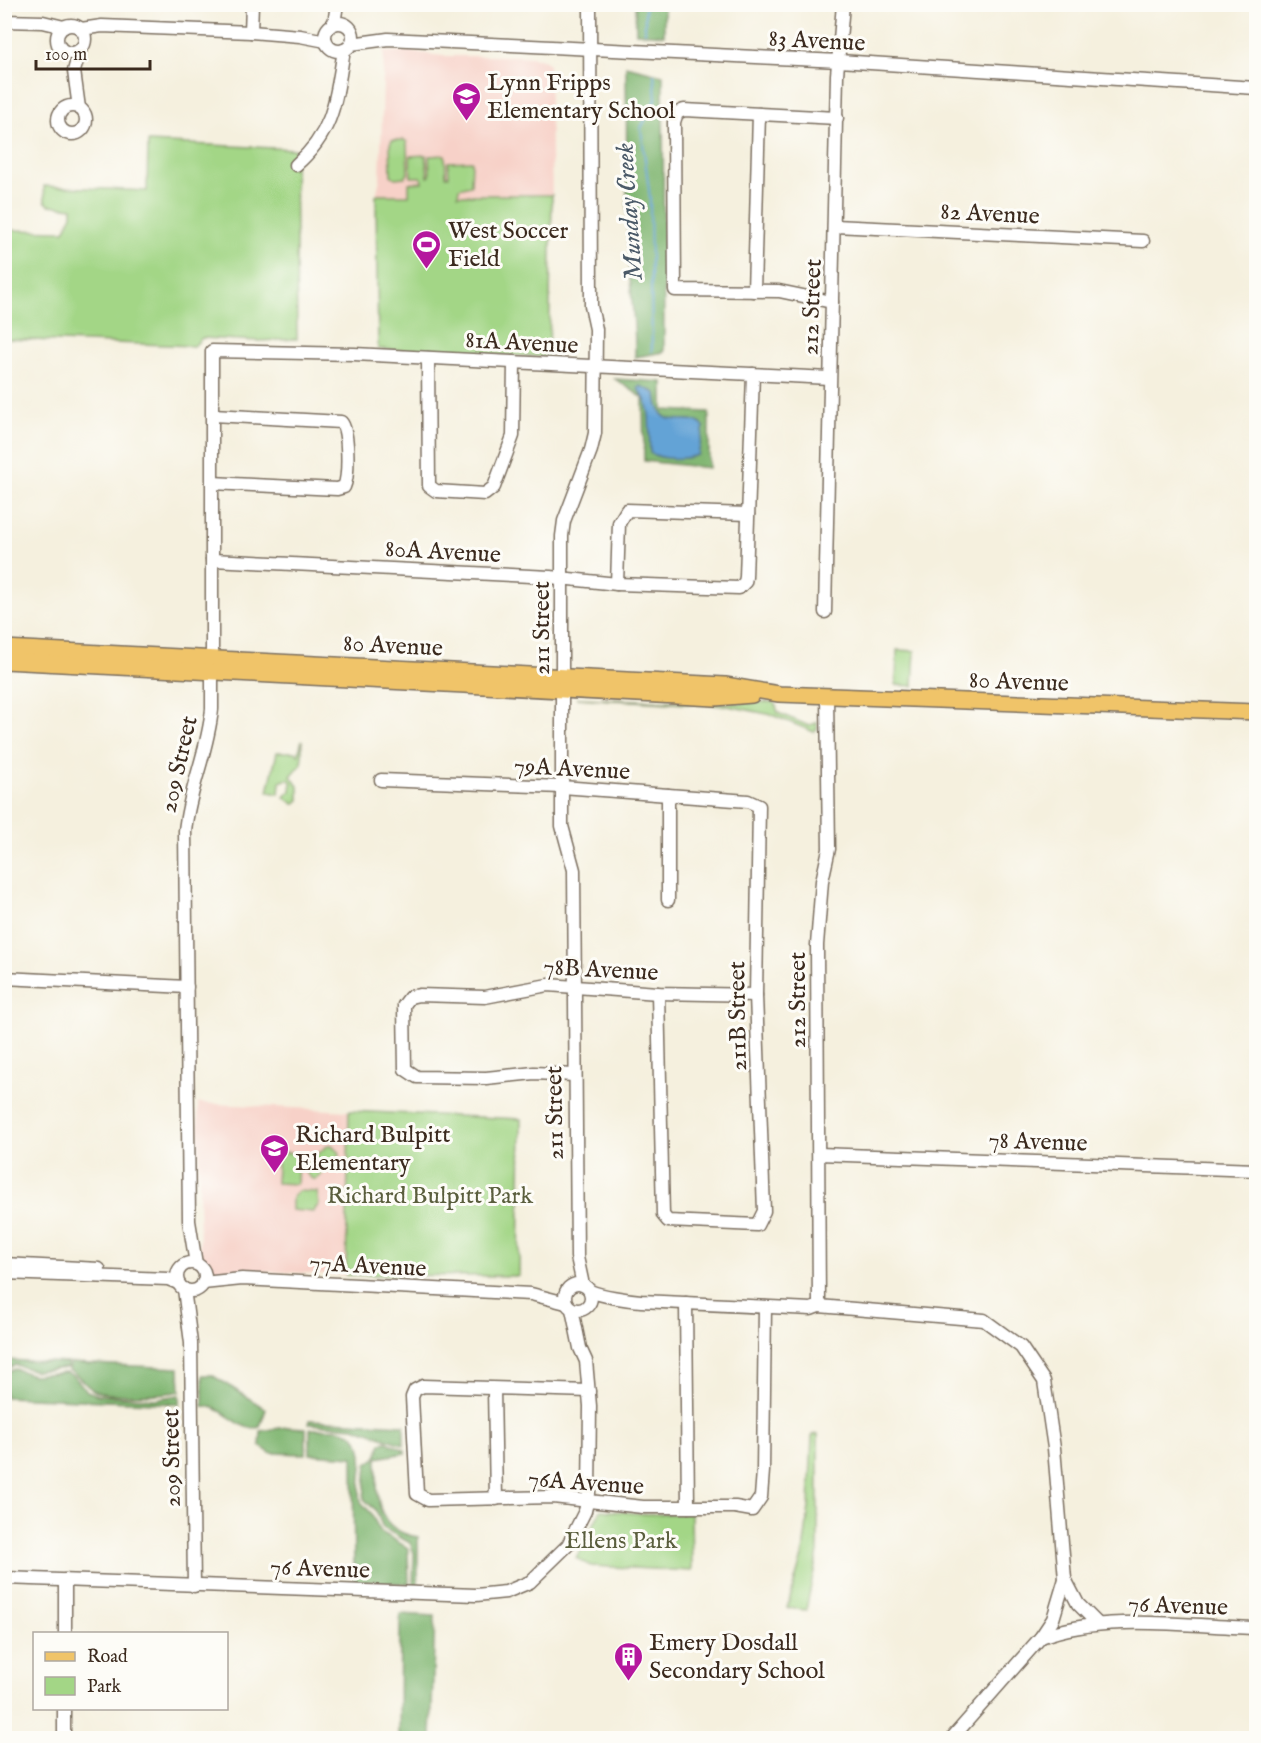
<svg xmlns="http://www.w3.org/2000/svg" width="1261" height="1743" viewBox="0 0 1261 1743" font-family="'IM FELL English',serif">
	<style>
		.built { fill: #f7d1c8 }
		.green { fill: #a3d686; stroke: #6f8052; stroke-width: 1.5 }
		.forest { fill: #82b773; stroke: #5e7048; stroke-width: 1.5; fill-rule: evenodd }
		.water { fill: #63a3d6; stroke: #4f667a; stroke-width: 1.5 }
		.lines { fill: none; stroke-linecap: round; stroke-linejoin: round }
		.stream { stroke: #63a3d6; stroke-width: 2 }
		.minor-casing { stroke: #7c6f61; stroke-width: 15 }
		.major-casing { stroke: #7c6f61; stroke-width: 18 }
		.minor { stroke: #fff; stroke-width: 12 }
		.major { stroke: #f0c469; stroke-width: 15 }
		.labels { text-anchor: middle; stroke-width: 6; stroke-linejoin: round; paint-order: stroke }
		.street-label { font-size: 24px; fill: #3b2a1e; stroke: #fdfcf7 }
		.poi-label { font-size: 24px; fill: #3b2a1e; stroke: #fdfcf7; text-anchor: start }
		.park-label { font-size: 24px; fill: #5a5e3d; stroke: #fdfcf7 }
		.water-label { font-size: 26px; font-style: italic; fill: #4b5a68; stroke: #fdfcf7 }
	</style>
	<rect width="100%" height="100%" fill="#fdfcf7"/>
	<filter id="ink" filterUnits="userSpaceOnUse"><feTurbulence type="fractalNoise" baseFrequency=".0167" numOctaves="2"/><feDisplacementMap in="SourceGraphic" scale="12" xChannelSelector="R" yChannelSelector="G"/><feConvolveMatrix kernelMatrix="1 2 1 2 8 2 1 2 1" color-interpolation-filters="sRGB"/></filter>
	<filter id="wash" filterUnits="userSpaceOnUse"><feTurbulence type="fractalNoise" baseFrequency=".008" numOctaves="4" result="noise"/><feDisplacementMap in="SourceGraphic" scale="24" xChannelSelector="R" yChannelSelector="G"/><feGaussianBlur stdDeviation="1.35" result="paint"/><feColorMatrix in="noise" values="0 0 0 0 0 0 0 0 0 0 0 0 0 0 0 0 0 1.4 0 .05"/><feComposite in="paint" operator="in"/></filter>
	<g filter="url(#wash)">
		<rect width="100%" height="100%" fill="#f5f0de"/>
		<g class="built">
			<polygon points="407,51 442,56 521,56 539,58 549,64 552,195 376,195 380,179 384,52"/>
			<polygon points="198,1103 349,1111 346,1275 213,1269 203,1262 200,1255"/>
		</g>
		<g class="green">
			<polygon points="392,140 404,140 407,142 408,174 405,177 395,178 391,175 390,144"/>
			<polygon points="148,142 295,149 297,339 259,341 202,338 194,346 5,339 5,230 64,231 72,215 72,208 49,205 45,201 44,186 147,191"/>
			<polygon points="426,155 428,177 430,176 429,156 445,155 446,176 449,176 448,162 472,161 471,185 459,188 458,195 552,195 549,357 378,349 376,195 409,195 409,183 422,182 421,177 411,177 410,156"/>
			<polygon points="897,650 915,651 913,686 896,685"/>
			<polygon points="576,698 726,703 775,702 778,713 809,726 817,722 817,730 814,732 772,715 728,706"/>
			<polygon points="302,740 302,763 291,776 299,788 299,800 294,804 284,797 291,791 291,782 288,779 280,782 279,794 268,792 277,752 296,752 298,755"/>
			<polygon points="349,1111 521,1119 519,1276 346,1275"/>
			<polygon points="328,1145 332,1145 340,1153 339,1158 316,1179 312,1179 304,1171 304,1166"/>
			<polygon points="278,1152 298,1153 297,1184 276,1183"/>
			<polygon points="298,1191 317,1192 319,1204 313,1212 292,1210 292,1198"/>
			<polygon points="818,1434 818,1552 806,1610 787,1608 803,1553 809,1507 812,1435"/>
			<polygon points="601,1510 645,1514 691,1514 692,1571 591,1566 576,1558"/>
		</g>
		<g class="forest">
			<polygon points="635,5 664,5 664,35 636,33"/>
			<path d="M626 66 663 75 664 352 635 357C636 324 630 294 629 261 626 196 627 131 626 66Z"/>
			<path d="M615 379 663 382V410L709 412V468L644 461 643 398ZM645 389 653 391C664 442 687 407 704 427L651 453 650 412Z"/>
			<polygon points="5,1360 68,1363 67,1368 35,1371 16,1365 5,1369"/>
			<path d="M70 1363 179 1368 180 1391C165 1395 108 1397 95 1391 84 1386 80 1375 69 1370Z"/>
			<polygon points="15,1369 33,1375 66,1372 74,1376 87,1391 98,1395 155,1399 180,1395 180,1404 5,1397 5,1372"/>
			<path d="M203 1375H212L266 1409 260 1427C239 1434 226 1406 203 1406Z"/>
			<polygon points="310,1420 404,1425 404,1445 354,1427 309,1424"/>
			<polygon points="287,1427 306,1428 306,1454 270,1453 260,1446 261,1431"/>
			<path d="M310 1429C339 1428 364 1426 362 1464 362 1477 358 1489 361 1502L370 1512 381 1532 408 1548 409 1584 354 1581 353 1457 310 1454Z"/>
			<path d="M387 1442 405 1450V1453L377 1458C377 1495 373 1530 418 1537V1585L413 1584 414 1553 410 1543 383 1528 376 1511 364 1499 367 1464 376 1458 381 1443Z"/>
			<polygon points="400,1614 435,1616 431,1738 399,1738"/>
		</g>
		<path class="water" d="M640 386 656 393C659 438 688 408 704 427L698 455C685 460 662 460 650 453 648 429 654 408 638 389Z"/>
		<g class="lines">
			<g class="stream">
				<polyline points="645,32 645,9 649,4"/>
				<polyline points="652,351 650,198 641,128 656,99 654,74"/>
			</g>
		</g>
	</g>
	<g filter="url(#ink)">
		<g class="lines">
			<defs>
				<g id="minor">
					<polyline points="4,21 43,22 64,27"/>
					<circle cx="339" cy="37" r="14"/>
					<polyline points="334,24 337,4"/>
					<circle cx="71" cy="39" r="14"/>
					<polyline points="81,29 102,26 251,32 300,36 326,41"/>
					<polyline points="251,32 252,4"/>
					<polyline points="351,44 388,39 839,61 1256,88"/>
					<circle cx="72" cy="120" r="14"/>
					<polyline points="79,108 74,71 80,50"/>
					<path d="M296 165C335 131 336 97 344 50"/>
					<polyline points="835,226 1143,241"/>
					<polyline points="754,291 759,114"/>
					<polyline points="832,302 779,291 675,290 674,122 677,113 684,110 837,118"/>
					<polyline points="428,358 429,486 436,491 485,494 494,487 513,436 514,362"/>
					<path d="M212 483 337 489 344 487C349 476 349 430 341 422L213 415"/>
					<polyline points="212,560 550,577 617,584 739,588 745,582 746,577 753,374"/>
					<polyline points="617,584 619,523 627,510 748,514"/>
					<polyline points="825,612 837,75 843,4"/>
					<polyline points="381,780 562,787 748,801 759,806 756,995 764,1211 757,1225 668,1221 663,1215 658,993"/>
					<polyline points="668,900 668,795"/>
					<polyline points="4,978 187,987"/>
					<polyline points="574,1075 534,1073 486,1078 417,1077 405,1069 404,1005 410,997 419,995 485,997 548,985 658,993 756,995"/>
					<polyline points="819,1154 1256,1170"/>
					<circle cx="191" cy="1277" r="14"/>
					<polyline points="4,1264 99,1269"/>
					<path d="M196 1264 189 1221 185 831C189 789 208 752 212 709V351L354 354 829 378"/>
					<polyline points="4,1273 168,1279 178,1283"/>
					<polyline points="203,1283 242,1279 531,1294 566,1303"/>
					<circle cx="578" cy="1297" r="13"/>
					<polyline points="583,1285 577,1257 574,870 562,826 562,536 564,521 591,450 595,433 596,329 591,306 590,4"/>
					<polyline points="184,1289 191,1343 194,1586"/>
					<path d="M590 1291C601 1296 628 1300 641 1301L811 1309 819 1306"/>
					<polyline points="686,1303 688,1507"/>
					<polyline points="819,1306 984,1320 1021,1347 1044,1381 1054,1448 1065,1579 1053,1619 1041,1637 952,1738"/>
					<polyline points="819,1306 817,945 822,881 829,849 827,696"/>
					<polyline points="494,1389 496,1499"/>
					<polyline points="589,1391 423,1386 415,1390 412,1397 417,1494 428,1500 553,1497 643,1507 735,1507 752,1510 761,1497 763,1471 765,1307"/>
					<polyline points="4,1578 476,1595 506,1592 530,1582 568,1545 585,1511 589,1494 590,1406 586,1361 580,1348 572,1309"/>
					<polyline points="1065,1579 1078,1604 1097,1623"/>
					<polyline points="65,1634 65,1580"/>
					<path d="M1041 1637C1103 1613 1190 1626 1256 1628"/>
					<polyline points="64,1738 64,1708"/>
				</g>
				<g id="major">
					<polyline points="4,648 725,685 779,694 1256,712"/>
					<polyline points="4,661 715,698 752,695"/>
				</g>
			</defs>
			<use href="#minor" class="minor-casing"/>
			<use href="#major" class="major-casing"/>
			<use href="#minor" class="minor"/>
			<use href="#major" class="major"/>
		</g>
	</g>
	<defs>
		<symbol id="school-pin" viewBox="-11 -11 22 30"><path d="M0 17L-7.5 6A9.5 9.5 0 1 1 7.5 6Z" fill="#b5179e" stroke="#fdfcf7"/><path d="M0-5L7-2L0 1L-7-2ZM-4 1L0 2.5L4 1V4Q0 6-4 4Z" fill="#fff"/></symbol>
		<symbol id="stadium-pin" viewBox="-11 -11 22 30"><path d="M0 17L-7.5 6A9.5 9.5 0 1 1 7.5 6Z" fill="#b5179e" stroke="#fdfcf7"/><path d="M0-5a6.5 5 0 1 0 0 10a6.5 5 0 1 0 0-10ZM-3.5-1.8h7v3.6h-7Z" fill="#fff"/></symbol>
		<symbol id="building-pin" viewBox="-11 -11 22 30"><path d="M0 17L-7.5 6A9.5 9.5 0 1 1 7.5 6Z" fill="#b5179e" stroke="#fdfcf7"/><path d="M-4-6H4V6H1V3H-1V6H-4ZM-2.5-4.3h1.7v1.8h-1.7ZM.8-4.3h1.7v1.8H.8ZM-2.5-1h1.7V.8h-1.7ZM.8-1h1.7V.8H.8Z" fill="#fff"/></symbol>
	</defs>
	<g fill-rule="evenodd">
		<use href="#school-pin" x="450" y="80" width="33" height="45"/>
		<use href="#stadium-pin" x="410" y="228" width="33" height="45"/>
		<use href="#school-pin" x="258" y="1132" width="33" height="45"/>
		<use href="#building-pin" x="612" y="1640" width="33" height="45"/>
	</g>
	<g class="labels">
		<g class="street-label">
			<text transform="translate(817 40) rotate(3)" y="8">83 Avenue</text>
			<text transform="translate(990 213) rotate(3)" y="8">82 Avenue</text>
			<text transform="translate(811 307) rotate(-88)" y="8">212 Street</text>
			<text transform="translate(522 342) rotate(3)" y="8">81A Avenue</text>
			<text transform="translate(443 551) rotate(3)" y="8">80A Avenue</text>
			<text transform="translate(541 628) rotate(-90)" y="8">211 Street</text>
			<text transform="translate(393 645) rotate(3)" y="8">80 Avenue</text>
			<text transform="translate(1019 681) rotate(2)" y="8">80 Avenue</text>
			<text transform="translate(178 764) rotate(-77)" y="8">209 Street</text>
			<text transform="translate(572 768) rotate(3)" y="8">79A Avenue</text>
			<text transform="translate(601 969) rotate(3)" y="8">78B Avenue</text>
			<text transform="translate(797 1000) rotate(-90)" y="8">212 Street</text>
			<text transform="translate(737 1016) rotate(-91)" y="8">211B Street</text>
			<text transform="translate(554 1113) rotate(-91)" y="8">211 Street</text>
			<text transform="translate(1038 1141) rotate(2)" y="8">78 Avenue</text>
			<text transform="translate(368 1265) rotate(3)" y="8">77A Avenue</text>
			<text transform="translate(171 1458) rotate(-91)" y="8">209 Street</text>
			<text transform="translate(586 1482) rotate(4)" y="8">76A Avenue</text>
			<text transform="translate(320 1568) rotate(2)" y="8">76 Avenue</text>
			<text transform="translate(1178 1605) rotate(2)" y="8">76 Avenue</text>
		</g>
		<g class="poi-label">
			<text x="487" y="90">Lynn Fripps<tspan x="487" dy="28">Elementary School</tspan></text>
			<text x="448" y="238">West Soccer<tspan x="448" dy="28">Field</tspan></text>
			<text x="295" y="1142">Richard Bulpitt<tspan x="295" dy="28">Elementary</tspan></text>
			<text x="649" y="1650">Emery Dosdall<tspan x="649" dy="28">Secondary School</tspan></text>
		</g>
		<g class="park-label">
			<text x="430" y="1203">Richard Bulpitt Park</text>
			<text x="621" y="1548">Ellens Park</text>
		</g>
		<g class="water-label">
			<text transform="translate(628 212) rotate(-94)" y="9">Munday Creek</text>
		</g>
	</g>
	<rect width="1261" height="1743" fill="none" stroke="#fdfcf7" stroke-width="24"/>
	<rect x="33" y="1632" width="195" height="78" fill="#fdfcf7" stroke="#afa8a0" stroke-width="1.5"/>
	<rect x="45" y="1652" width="30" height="9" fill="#f0c469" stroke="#afa8a0" stroke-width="1.5"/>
	<text x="87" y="1662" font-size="18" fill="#3b2a1e">Road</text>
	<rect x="45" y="1677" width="30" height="18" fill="#a3d686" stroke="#afa8a0" stroke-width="1.5"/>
	<text x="87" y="1692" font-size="18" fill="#3b2a1e">Park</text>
	<path d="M36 60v9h114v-9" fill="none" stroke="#3b2a1e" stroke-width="3"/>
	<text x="45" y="60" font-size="18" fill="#3b2a1e" stroke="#fdfcf7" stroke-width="4.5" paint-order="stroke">100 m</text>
</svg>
